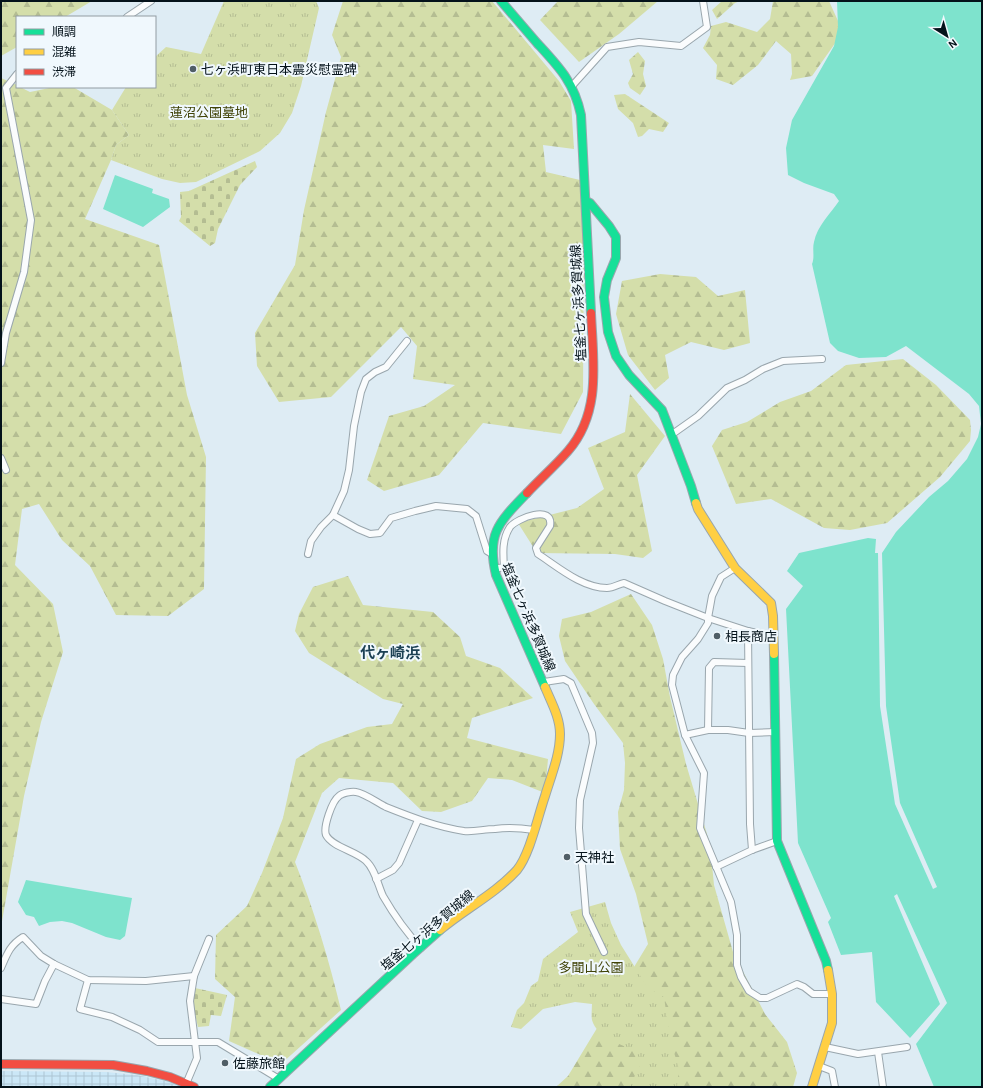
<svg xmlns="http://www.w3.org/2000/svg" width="983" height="1088" viewBox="0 0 983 1088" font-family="Karla,'Noto Sans JP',sans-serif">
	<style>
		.industrial { fill: url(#industrial-grid) }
		.forest { fill: url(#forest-firs) }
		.cemetery { fill: url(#cemetery-stones) }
		.park { fill: url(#park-tufts) }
		.water { fill: #7ee3cd }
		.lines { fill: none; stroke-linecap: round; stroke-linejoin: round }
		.street-casing { stroke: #99a6ad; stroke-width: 8 }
		.fast-casing { stroke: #99a6ad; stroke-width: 10 }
		.slow-casing { stroke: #99a6ad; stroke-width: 10 }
		.jam-casing { stroke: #99a6ad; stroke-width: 10 }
		.street { stroke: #fafcfd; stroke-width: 6 }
		.fast { stroke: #16e098; stroke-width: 8 }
		.slow { stroke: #ffcf43; stroke-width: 8 }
		.jam { stroke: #f24e42; stroke-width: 8 }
		.poi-dot { fill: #505e66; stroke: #f0f8fd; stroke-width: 1.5 }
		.labels { text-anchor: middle; stroke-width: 4; stroke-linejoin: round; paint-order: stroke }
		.poi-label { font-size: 13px; fill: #04121a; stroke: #f0f8fd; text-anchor: start }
		.park-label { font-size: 13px; fill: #414408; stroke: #f0f8fd }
		.street-label { font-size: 13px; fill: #04121a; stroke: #f0f8fd }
		.quarter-label { font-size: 15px; font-weight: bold; fill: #1b4053; stroke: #f0f8fd }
	</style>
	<defs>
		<pattern id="industrial-grid" width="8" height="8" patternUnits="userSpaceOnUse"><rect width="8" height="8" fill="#cbe7f7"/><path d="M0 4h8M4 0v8" fill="none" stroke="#adc5d3"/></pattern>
		<pattern id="forest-firs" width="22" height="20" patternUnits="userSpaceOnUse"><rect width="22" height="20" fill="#d4deaa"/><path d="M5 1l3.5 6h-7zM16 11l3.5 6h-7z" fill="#b4bd92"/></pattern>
		<pattern id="cemetery-stones" width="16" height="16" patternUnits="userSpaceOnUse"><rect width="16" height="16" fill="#d4deaa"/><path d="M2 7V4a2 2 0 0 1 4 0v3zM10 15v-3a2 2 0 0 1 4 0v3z" fill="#b4bd92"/></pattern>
		<pattern id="park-tufts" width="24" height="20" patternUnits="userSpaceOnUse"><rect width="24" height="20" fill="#d4deaa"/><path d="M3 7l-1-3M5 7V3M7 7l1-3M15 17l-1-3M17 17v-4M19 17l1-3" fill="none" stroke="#b4bd92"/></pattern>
	</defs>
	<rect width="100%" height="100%" fill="#deecf4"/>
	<polygon class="industrial" points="1,1071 106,1072 137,1075 169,1082 180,1087 1,1087"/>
	<g class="forest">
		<polygon points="1,1 92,1 65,17 17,17 17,47 1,56"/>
		<polygon points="343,1 492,1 559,81 571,101 574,149 543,145 546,172 580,180 584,240 583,392 561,434 483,423 439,475 384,491 367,480 389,416 424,406 455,385 413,379 417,346 401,327 331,397 279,402 257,366 255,333 295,265 304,210 326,112 341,57 332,35"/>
		<polygon points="558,1 658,1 619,34 579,62 540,20"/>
		<polygon points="722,1 740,1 735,3 717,19 712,10"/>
		<polygon points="773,1 829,1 843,32 812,76 790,80 792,74 791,54 776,41 758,65 733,85 716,79 717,65 703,48 710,35 711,26 726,22 757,32 770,19"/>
		<polygon points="638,52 645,61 643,74 646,86 640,95 630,88 628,83 633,74 629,60"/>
		<polygon points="1,78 17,85 17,87 20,87 30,92 54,87 73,87 112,110 129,135 116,145 111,160 85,219 159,245 187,395 206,457 204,589 168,616 116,615 90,566 62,540 39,504 22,509 15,565 53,604 63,652 41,722 24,796 1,927"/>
		<polygon points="625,94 669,123 663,132 649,129 642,136 638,137 633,123 618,109 614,95"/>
		<polygon points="660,274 696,277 718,296 745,290 750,343 724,350 691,342 665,355 669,378 655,390 628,355 616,314 622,281"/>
		<polygon points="903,359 936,385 970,420 971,430 970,441 940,477 887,523 850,530 824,528 771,499 736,504 712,446 722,430 747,422 780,402 811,391 846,365"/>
		<polygon points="630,394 665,436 637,475 652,551 643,558 615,554 537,553 518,523 577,508 604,489 588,448 625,432"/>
		<path d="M348 576 363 605 433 612 460 637 466 656 500 668 533 698 472 718 467 738 548 759 545 793 512 780 488 778 472 801 441 812 422 811 393 783 339 778 322 793 295 862C314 910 329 960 341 1010L281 1064 229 1041 235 997 215 979 216 935 247 906 262 873 283 818 296 759 320 744 367 727 392 724 403 704 383 699 309 653 295 631 299 614 313 587Z"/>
		<polygon points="631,594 652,625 663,659 670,697 686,764 710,844 714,885 733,952 765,1014 787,1042 797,1073 793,1087 556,1087 568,1076 648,944 636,894 620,849 618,812 624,790 625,763 623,743 594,704 565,661 559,636 562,619 591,612"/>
	</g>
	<g class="cemetery">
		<polygon points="255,161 257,167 240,185 218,229 215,243 210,246 179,221 181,217 180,192 189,191"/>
		<polygon points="195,988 227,995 221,1016 211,1015 209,1026 198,1027 193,1006"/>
	</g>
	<g class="park">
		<polygon points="224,1 316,1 319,8 301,86 292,113 280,133 260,151 196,182 180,183 162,179 111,160 116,145 129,135 112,110 126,87 155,87 155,57 166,47 201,54"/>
		<path d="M605 902 611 923 621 945 648 988 664 997 670 1039 679 1069 677 1087H629L640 1066 637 1051C622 1045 597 1038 592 1020 591 1015 592 1009 592 1004L575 1002 543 1009 521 1029 511 1027 517 1010 524 1003 531 986 538 981 543 959 578 932 570 912Z"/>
	</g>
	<g class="water">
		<path d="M837 1H982V1087H934L916 1044 947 1003 897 894 894 896 940 1004 910 1038 876 1002 872 952 841 955 828 922 831 918 798 843 786 609 803 586 787 571 799 553 868 538 876 539 875 553H878L880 706 895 804 933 889 937 887 900 803 886 706 882 553 896 532 929 497 948 481 967 459 978 437 981 424 979 406 969 394 906 346 886 357 859 358 838 351 830 343 812 264C815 257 812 249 814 242 817 226 831 213 839 201L834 194 804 183 788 175 786 148 792 120 834 46 838 27Z"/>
		<polygon points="115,175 153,189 152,193 169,199 170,207 143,227 103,209"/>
		<polygon points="26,880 132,898 125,936 120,940 106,937 72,923 62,921 50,922 39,926 34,917 26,915 18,902"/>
	</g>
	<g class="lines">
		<defs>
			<g id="street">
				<polyline points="127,17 151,1"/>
				<polyline points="572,86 607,47 639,42 681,46 707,27 703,1"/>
				<polyline points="1,363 6,333 24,272 31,220 6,88 17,74"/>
				<polyline points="671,435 698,416 727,388 745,380 763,369 783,361 822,359"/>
				<polyline points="1,458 6,470"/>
				<polyline points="333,515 358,529 370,534 380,533 391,518 415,511 436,506 467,509 476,516 487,551 492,554"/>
				<polyline points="308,554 311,541 321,527 333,515 344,491 349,470 354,426 361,392 366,379 375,372 386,367 407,341"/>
				<path d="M494 569 504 567C503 553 502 539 510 527 517 518 554 504 550 526L536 548 538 554C558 567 582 588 607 588 614 588 618 584 624 583L665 601 708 618 712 596 721 577 735 568"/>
				<polyline points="748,631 750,824 752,850"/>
				<polyline points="774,637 748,631 708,618 708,623 698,639 682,657 673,675 672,685 685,735 704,773 700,828 731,902 737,935 737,965 741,977 749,991 760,998 767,998 797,984 804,987 813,994 832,994"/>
				<polyline points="544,682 564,679 571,683 592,733 593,743 580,800 579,828 586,914 604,952"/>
				<polyline points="708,730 709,668 714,662 748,663"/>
				<polyline points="685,735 708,730 728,730 749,733 775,732"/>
				<polyline points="716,867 752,850 777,841"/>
				<polyline points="376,879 393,870 399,863 418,820"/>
				<path d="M421 948C406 932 394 915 383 896 378 885 375 869 366 861 356 851 332 847 326 835 323 827 332 801 339 796 342 793 352 791 356 792 364 793 378 803 386 807 411 817 437 827 464 831 475 832 484 829 495 829 508 827 521 828 534 830"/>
				<path d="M1 968C7 954 10 945 23 937L41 956 54 964 88 980 146 981 194 976"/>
				<polyline points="88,980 80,1009 112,1017 140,1030 158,1042 218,1042 279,1079"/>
				<polyline points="1,999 36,1004 45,981 54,964"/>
				<polyline points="825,1047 858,1054 907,1047"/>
				<polyline points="878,1052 883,1087"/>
				<polyline points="819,1066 832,1071 835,1087"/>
				<polyline points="186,1084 197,1058 190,1001 194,976 209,939"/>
			</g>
			<g id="fast">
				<path d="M501 1C513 15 525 29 537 43 559 67 574 82 581 115L591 313"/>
				<polyline points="586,201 590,203 609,226 616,237 616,258 607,280 604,297 608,332 616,356 629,375 662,410 691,486 696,503"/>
				<path d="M527 493C499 522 486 534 496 575L545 687"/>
				<polyline points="774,654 777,841 826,961 828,970"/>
				<polyline points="270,1087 413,954 440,930"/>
			</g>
			<g id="slow">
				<polyline points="696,503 698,509 735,568 771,603 773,616 774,654"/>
				<path d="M440 930C465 909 495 894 517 870 530 854 538 816 545 796 551 776 560 755 560 734 560 717 551 702 545 687"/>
				<polyline points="812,1087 832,1023 832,994 828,970"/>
			</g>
			<g id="jam">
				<path d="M527 493C540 479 555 466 568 451 602 412 593 361 591 313"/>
				<polyline points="1,1064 113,1065 147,1071 170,1077 194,1087"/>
			</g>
		</defs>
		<use href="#street" class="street-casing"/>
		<use href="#fast" class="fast-casing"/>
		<use href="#slow" class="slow-casing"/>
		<use href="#jam" class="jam-casing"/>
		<use href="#street" class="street"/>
		<use href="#fast" class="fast"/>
		<use href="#slow" class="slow"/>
		<use href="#jam" class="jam"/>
	</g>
	<g class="poi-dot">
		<circle cx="193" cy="69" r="4"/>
		<circle cx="717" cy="636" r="4"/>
		<circle cx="567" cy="857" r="4"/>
		<circle cx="225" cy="1063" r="4"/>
	</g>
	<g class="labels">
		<g class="poi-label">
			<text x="201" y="74">七ヶ浜町東日本震災慰霊碑</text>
			<text x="725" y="641">相長商店</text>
			<text x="575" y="862">天神社</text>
			<text x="233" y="1068">佐藤旅館</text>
		</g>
		<g class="park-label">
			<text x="209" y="117">蓮沼公園墓地</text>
			<text x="591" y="972">多聞山公園</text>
		</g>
		<g class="street-label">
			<text transform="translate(578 303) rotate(-93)" y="5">塩釜七ヶ浜多賀城線</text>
			<text transform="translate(529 617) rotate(67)" y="5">塩釜七ヶ浜多賀城線</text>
			<text transform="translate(427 930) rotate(-40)" y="5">塩釜七ヶ浜多賀城線</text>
		</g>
		<g class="quarter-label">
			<text x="390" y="658">代ヶ崎浜</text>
		</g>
	</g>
	<rect width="983" height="1088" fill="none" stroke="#04121a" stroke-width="4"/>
	<rect x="16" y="16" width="140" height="72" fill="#f0f8fd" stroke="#929ca2"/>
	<rect x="24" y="29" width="20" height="6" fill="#16e098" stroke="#929ca2"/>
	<text x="52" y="36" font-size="12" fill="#04121a">順調</text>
	<rect x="24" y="49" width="20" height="6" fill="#ffcf43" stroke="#929ca2"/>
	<text x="52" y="56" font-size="12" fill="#04121a">混雑</text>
	<rect x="24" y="69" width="20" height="6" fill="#f24e42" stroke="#929ca2"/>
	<text x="52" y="76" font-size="12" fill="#04121a">渋滞</text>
	<g transform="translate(947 36) rotate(143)" stroke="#f0f8fd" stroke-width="3" paint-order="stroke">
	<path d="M0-3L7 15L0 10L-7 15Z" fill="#04121a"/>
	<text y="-6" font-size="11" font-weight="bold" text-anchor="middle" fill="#04121a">N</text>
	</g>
</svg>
